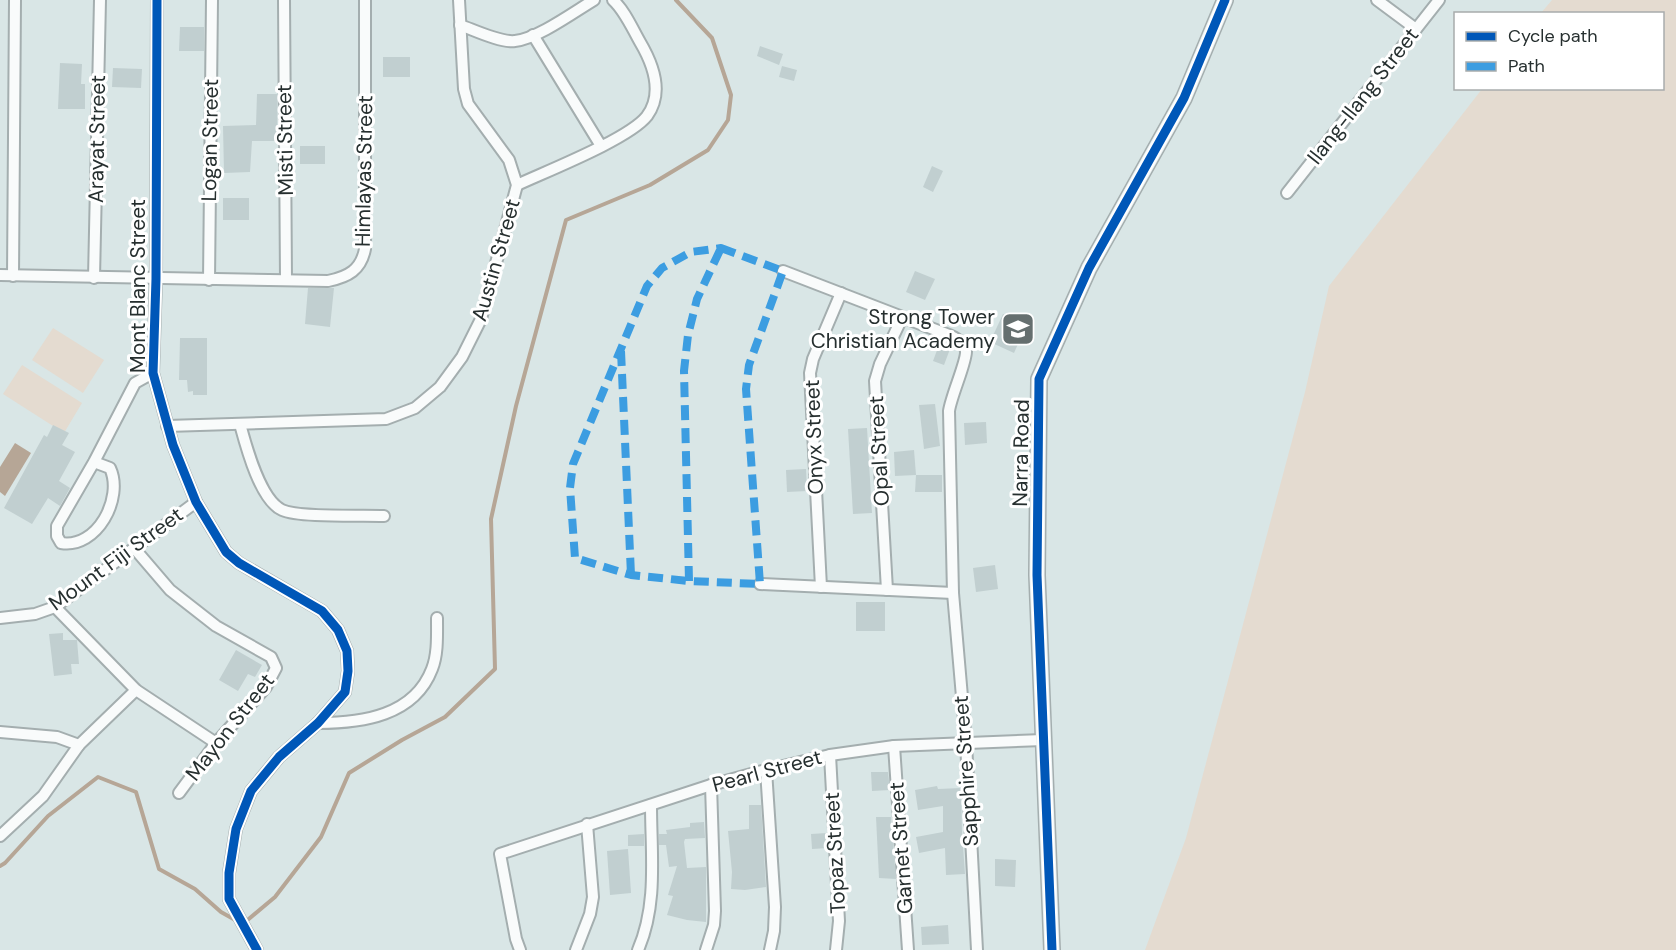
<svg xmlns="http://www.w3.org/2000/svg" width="1676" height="950" viewBox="0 0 1676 950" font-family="'DM Sans',sans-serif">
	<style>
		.green { fill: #e4dbd0 }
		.water { fill: #b6a696 }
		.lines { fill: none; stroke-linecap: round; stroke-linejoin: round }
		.stream { stroke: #b6a696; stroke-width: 4 }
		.building { fill: #c1cfd0 }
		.street-casing { stroke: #a4aeaf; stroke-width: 14 }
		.secondary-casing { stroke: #a4aeaf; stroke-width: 18 }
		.street { stroke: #f9fbfb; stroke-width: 10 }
		.secondary { stroke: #ecf3f4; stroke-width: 15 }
		.quiet { stroke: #3c9de1; stroke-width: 8; stroke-dasharray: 15 8; stroke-linecap: butt }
		.cycleway-casing { stroke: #fff; stroke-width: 13 }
		.cycleway { stroke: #0057b8; stroke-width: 9 }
		.labels { text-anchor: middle; stroke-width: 6; stroke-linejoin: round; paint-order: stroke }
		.street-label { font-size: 21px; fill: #262f2f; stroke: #fff }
		.poi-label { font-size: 21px; fill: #262f2f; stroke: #fff; text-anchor: end }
	</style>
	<rect width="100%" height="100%" fill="#d9e6e6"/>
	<g class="green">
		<polygon points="1552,0 1676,0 1676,950 1145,950 1186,838 1305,392 1329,286 1482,89 1662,88 1662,14 1541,13"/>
		<polygon points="53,328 104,360 83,393 32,360"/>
		<polygon points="22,365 82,403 64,433 3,394"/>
	</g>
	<polygon class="water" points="15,443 31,453 5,496 0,492 0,467"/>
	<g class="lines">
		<g class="stream">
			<polyline points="0,866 5,863 48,816 98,777 136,792 159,869 195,889 221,912 237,921"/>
			<polyline points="244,923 275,897 321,837 349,773 402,740 445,717 495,669 491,519 516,406 566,220 650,185 708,150 728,120 731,95 712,38 676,0"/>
		</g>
	</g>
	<g class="building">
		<polygon points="180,27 204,27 204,51 179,51"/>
		<polygon points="760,46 783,54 779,65 757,56"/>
		<rect x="383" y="57" width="27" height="20"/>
		<polygon points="60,63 82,64 81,84 85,84 85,109 58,109"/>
		<polygon points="782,66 797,70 794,81 779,77"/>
		<polygon points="113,68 142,69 141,88 112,87"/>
		<polygon points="257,94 277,94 277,141 252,141 250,172 224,173 223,126 256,125"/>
		<rect x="300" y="146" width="25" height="18"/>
		<polygon points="932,166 943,171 933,192 923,187"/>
		<rect x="223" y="198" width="26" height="22"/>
		<polygon points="915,271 935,279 925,300 906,292"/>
		<polygon points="308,288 334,288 330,327 305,324"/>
		<polygon points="1003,314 1027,324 1014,353 990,342"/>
		<polygon points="180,338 207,338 207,395 193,395 193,391 188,392 187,380 179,380"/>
		<polygon points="939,345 950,349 944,365 933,361"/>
		<polygon points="935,404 940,446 924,449 919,405"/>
		<polygon points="986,422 987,443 965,445 964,423"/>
		<polygon points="53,425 69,433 62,445 75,452 59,481 70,488 60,506 48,498 32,524 4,508 44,435 47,437"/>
		<polygon points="867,428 872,513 853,514 848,429"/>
		<polygon points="914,450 916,475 895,476 894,452"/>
		<polygon points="806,469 807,491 787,492 786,470"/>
		<polygon points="916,475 942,475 942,492 915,492"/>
		<polygon points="995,565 998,589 976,592 973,568"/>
		<rect x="856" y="602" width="29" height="29"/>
		<polygon points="63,633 63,640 77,640 79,664 71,664 72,674 54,676 49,634"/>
		<polygon points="236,650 262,665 255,677 248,674 238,691 219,680"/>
		<polygon points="871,772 888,772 890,790 872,791"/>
		<polygon points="937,786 938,789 961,788 962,832 965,874 946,875 945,848 919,853 916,837 943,832 943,806 918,810 915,790"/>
		<polygon points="749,805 761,805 766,887 745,890 731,889 732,872 728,831 749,829"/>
		<polygon points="876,817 891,817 896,879 879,878"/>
		<polygon points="704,822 705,838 685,839 684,842 687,868 706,867 706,922 687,920 667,915 673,896 668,895 677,866 669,867 666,845 659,845 659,834 667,834 666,830 690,827 690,823"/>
		<polygon points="827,833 828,848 812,849 811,834"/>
		<polygon points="644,834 644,846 628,846 628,835"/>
		<polygon points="628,849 631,893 610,895 607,851"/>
		<polygon points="995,859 1016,860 1015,887 995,886"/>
		<polygon points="948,925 949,944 922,945 921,927"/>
	</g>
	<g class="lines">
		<defs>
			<g id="street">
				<polyline points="157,0 156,279 153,373 173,445 196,502 226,552 239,563 322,611 338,630 347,651 348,671 345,692 318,723 279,757 251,791 236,829 229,873 229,899 257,950"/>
				<polyline points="284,0 286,280"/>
				<polyline points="1377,0 1416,29"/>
				<path d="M460 25C474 30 501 43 515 41 537 39 574 12 594 0"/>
				<polyline points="533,35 601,146"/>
				<path d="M517 185C547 171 629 139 647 116 664 93 653 64 640 42 632 28 625 11 613 0"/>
				<polyline points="1287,193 1439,0"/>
				<path d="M783 271 949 335C956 338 965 343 966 351 967 361 951 396 949 411L953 593 966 743 977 950"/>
				<path d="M0 275 328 281C348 277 361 270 365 249V0"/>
				<polyline points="13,276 15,0"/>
				<polyline points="94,278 100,0"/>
				<polyline points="209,280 212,0"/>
				<path d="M240 424C246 446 260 500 282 510 300 518 362 515 384 516"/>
				<polyline points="167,426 386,419 415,408 440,387 462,357 481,319 517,185 509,160 468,104 464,89 459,0"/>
				<path d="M94 462 110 468C124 498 97 549 61 543L57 536V526L94 462 135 383 153 373"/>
				<polyline points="134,548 170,590 216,626 271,657 276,668 266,687 216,743 179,793"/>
				<polyline points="760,584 953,593"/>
				<polyline points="821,587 810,373 813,359 841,293"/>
				<polyline points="887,590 875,381 880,364 902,318"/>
				<polyline points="55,607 136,690 216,743"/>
				<polyline points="0,618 35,614 55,607 196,502"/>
				<path d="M318 723C362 723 414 716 432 669 438 654 437 635 437 618"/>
				<polyline points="0,732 57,737 79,745"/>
				<polyline points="894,746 908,950"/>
				<polyline points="830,755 839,921 836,950"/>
				<polyline points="766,770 775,907 774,931 770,950"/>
				<polyline points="0,836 43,796 79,745 136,690"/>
				<polyline points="520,950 516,939 500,854 711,785 766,770 830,755 894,746 1043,740"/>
				<polyline points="576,950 590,914 593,897 587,824"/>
				<path d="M638 950C658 904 651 854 651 805"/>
				<polyline points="706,950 714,925 715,911 711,785"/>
			</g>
			<polyline id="secondary" points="1052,950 1037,575 1039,379 1089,268 1184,98 1225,0"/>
		</defs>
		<use href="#street" class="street-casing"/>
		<use href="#secondary" class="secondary-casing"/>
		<use href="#street" class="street"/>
		<use href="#secondary" class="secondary"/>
		<g class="quiet">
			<polygon points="721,248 783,271 749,365 746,389 760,584 689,581 631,575 575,558 570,488 573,464 647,286 662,268 691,252"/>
			<polyline points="621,351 631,575"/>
			<polyline points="689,581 684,371 688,335 697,299 721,248"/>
		</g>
		<defs>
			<g id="cycleway">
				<polyline points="157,0 156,279 153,373 173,445 196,502 226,552 239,563 322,611 338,630 347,651 348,671 345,692 318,723 279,757 251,791 236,829 229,873 229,899 257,950"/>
				<polyline points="1052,950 1037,575 1039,379 1089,268 1184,98 1225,0"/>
			</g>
		</defs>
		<use href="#cycleway" class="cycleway-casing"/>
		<use href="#cycleway" class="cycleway"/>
	</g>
	<defs>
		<symbol id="school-square" viewBox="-11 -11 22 22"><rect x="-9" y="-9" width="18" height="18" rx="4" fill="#656f6f" stroke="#fff"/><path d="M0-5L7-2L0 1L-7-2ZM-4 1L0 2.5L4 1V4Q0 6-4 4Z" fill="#fff"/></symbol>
	</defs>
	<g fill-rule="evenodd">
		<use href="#school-square" x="999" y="310" width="38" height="38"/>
	</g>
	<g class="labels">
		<g class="street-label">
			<text transform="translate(1363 96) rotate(-52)" y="7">Ilang-Ilang Street</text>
			<text transform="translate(97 139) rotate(-89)" y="7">Arayat Street</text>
			<text transform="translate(210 140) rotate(-89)" y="7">Logan Street</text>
			<text transform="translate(285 140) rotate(-91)" y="7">Misti Street</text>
			<text transform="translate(364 171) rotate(-89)" y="7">Himlayas Street</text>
			<text transform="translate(496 260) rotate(-74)" y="7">Austin Street</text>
			<text transform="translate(138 286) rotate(-90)" y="7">Mont Blanc Street</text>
			<text transform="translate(814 437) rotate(-92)" y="7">Onyx Street</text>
			<text transform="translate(879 451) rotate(-93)" y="7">Opal Street</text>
			<text transform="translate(1021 453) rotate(-89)" y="7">Narra Road</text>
			<text transform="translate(116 559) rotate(-36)" y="7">Mount Fiji Street</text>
			<text transform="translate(230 727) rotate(-52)" y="7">Mayon Street</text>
			<text transform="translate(767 771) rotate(-15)" y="7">Pearl Street</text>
			<text transform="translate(966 771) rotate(-94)" y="7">Sapphire Street</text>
			<text transform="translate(901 848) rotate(-94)" y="7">Garnet Street</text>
			<text transform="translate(835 853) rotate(-93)" y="7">Topaz Street</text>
		</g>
		<g class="poi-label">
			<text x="995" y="324">Strong Tower<tspan x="995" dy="24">Christian Academy</tspan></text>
		</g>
	</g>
	<rect x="1454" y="12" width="210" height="78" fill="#ffffff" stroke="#a8acac" stroke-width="1.5"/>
	<rect x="1466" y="32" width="30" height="9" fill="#0057b8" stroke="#a8acac" stroke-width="1.5"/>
	<text x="1508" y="42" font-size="18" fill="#262f2f">Cycle path</text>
	<rect x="1466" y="62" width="30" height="9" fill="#3c9de1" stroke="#a8acac" stroke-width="1.5"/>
	<text x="1508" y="72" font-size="18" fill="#262f2f">Path</text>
</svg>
